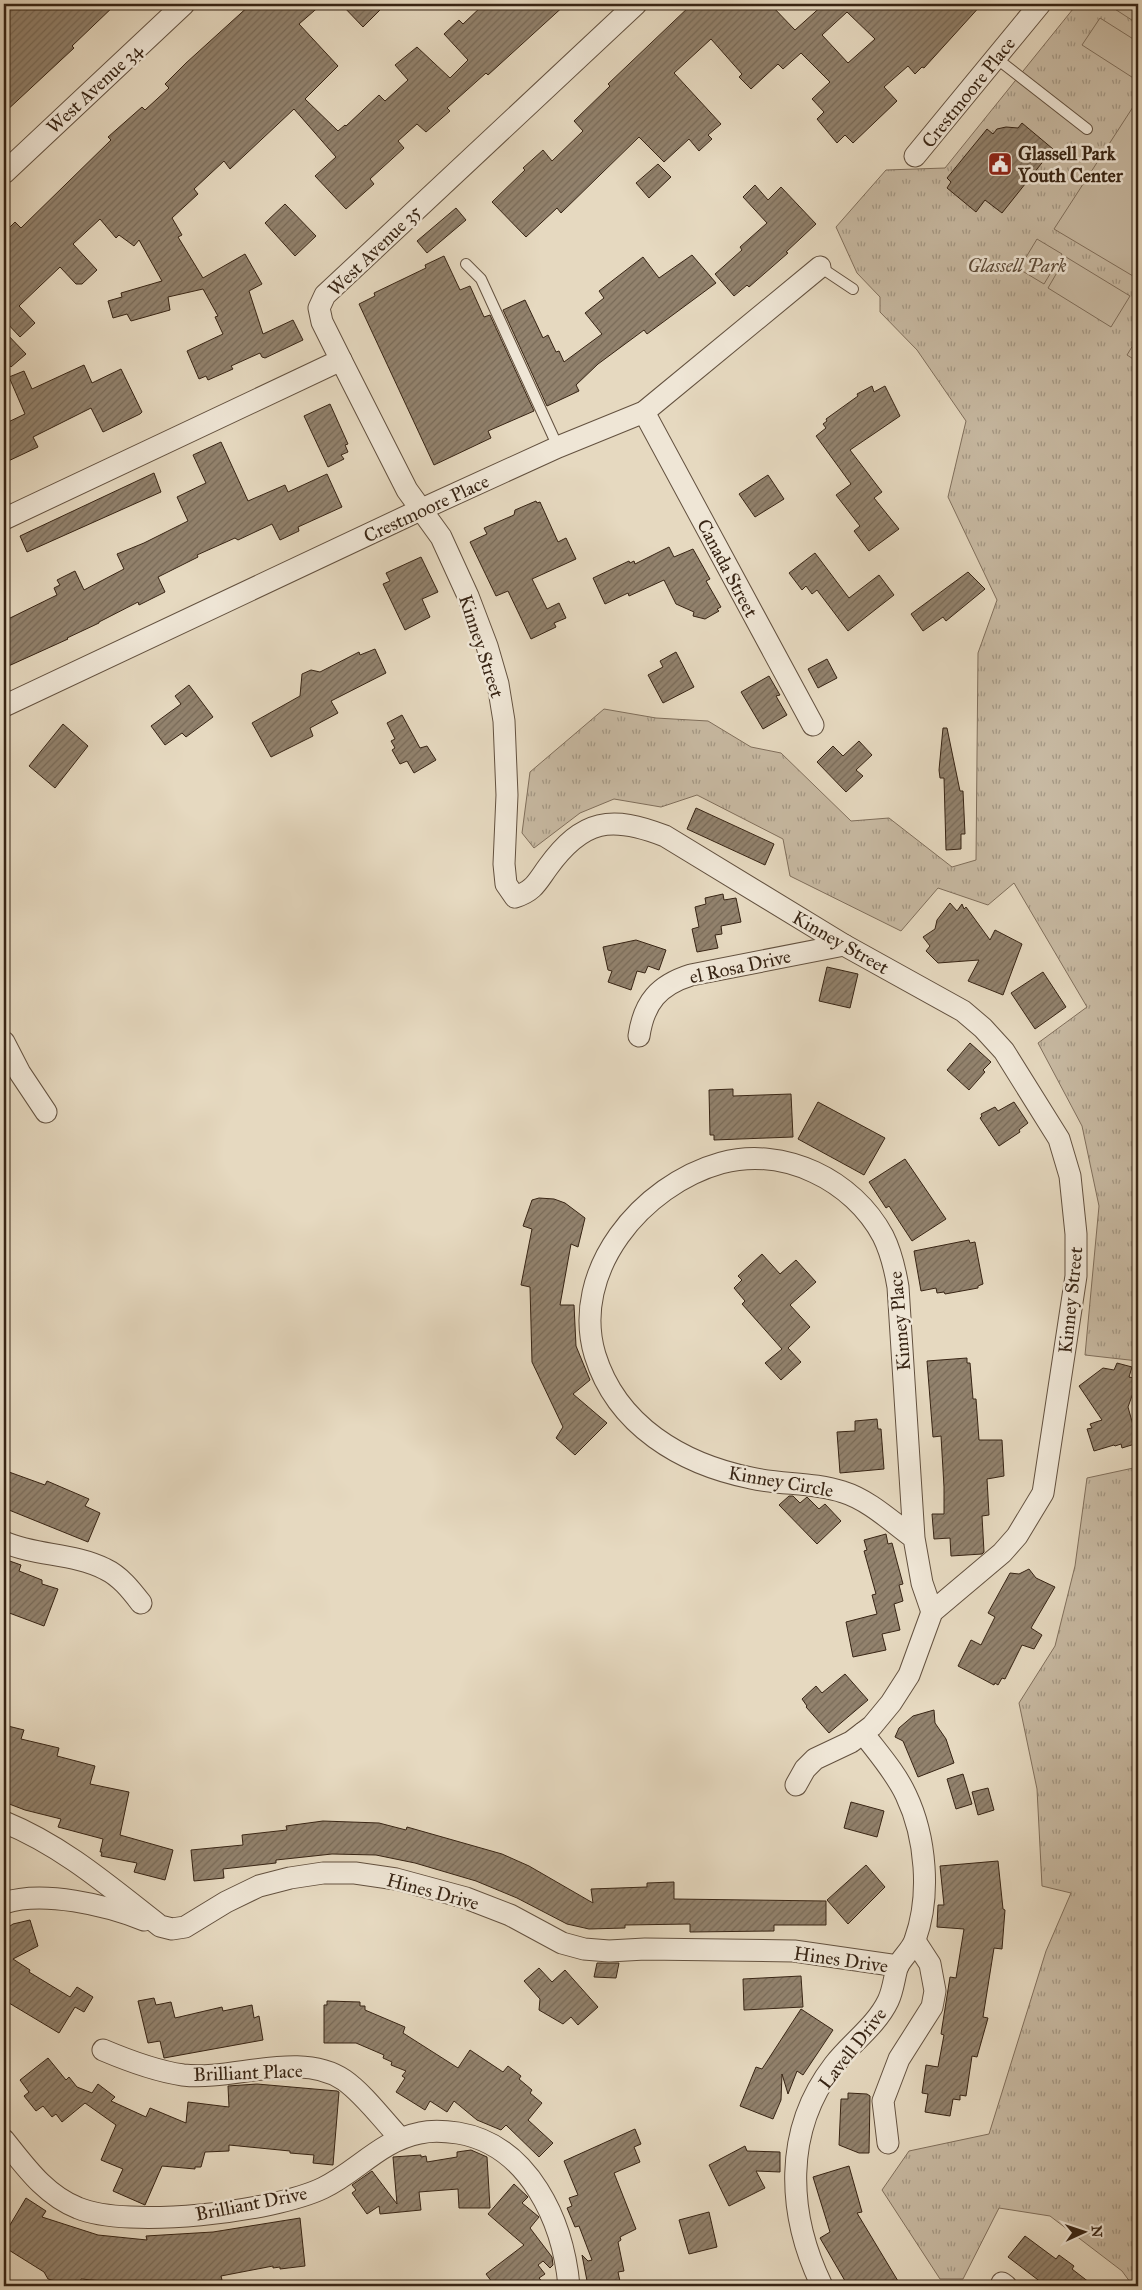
<svg xmlns="http://www.w3.org/2000/svg" width="1142" height="2290" viewBox="0 0 1142 2290" font-family="'IM FELL Great Primer',serif">
	<style>
		.grass { fill: url(#grass-tufts); stroke: #806f5c }
		.garden { fill: #c8baa3; stroke: #806f5c }
		.building { fill: url(#building-hatch); stroke: #372414; fill-rule: evenodd }
		.lines { fill: none; stroke-linecap: round; stroke-linejoin: round }
		.service-casing { stroke: #63513f; stroke-width: 12 }
		.minor-casing { stroke: #63513f; stroke-width: 23 }
		.service { stroke: #efe6d6; stroke-width: 10 }
		.minor { stroke: #efe6d6; stroke-width: 21 }
		.labels { text-anchor: middle; stroke-width: 5; stroke-linejoin: round; paint-order: stroke }
		.street-label { font-size: 19px; fill: #372414; stroke: #efe6d6 }
		.poi-label { font-size: 19px; font-weight: bold; fill: #372414; stroke: #efe6d6; text-anchor: start }
		.park-label { font-size: 19px; font-style: italic; fill: #5b4a38; stroke: #efe6d6 }
	</style>
	<defs>
		<pattern id="grass-tufts" width="24" height="20" patternUnits="userSpaceOnUse" patternTransform="scale(1.25)"><rect width="24" height="20" fill="#c8baa3"/><path d="M3 7l-1-3M5 7V3M7 7l1-3M15 17l-1-3M17 17v-4M19 17l1-3" fill="none" stroke="#a39784"/></pattern>
		<pattern id="building-hatch" width="6" height="6" patternUnits="userSpaceOnUse" patternTransform="scale(1.25)"><rect width="6" height="6" fill="#92826d"/><path d="M-1 1l2-2M0 6l6-6M5 7l2-2" fill="none" stroke="#786a58"/></pattern>
	</defs>
	<rect width="100%" height="100%" fill="#e6d9c0"/>
	<filter id="stains"><feTurbulence type="fractalNoise" baseFrequency=".004" numOctaves="4"/><feColorMatrix values="0 0 0 0 .2 0 0 0 0 .09 0 0 0 0 .02 0 0 0 .5 -.17"/></filter>
	<radialGradient id="worn" r=".72"><stop offset=".6" stop-color="#630" stop-opacity="0"/><stop offset="1" stop-color="#630" stop-opacity=".3"/></radialGradient>
	<g class="grass">
		<polygon points="1077,4 1138,4 1138,1361 1085,1355 1099,1206 1082,1126 1038,1043 1087,1007 1014,883 988,905 938,888 901,931 790,876 783,839 697,795 661,807 614,799 580,813 534,848 522,833 530,772 604,709 656,718 708,721 751,747 781,753 851,821 889,818 952,867 976,860 978,653 997,600 948,497 966,421 917,350 880,312 880,297 857,273 836,227 886,170 945,168"/>
		<polygon points="1138,1467 1138,2286 1133,2286 1122,2271 1050,2216 999,2208 963,2279 940,2279 882,2190 909,2151 989,2134 1046,1951 1071,1893 1042,1886 1037,1789 1019,1703 1055,1646 1075,1566 1087,1478"/>
	</g>
	<g class="garden">
		<polygon points="1107,4 1138,4 1138,24"/>
		<polygon points="1100,18 1138,42 1138,81 1082,45"/>
		<polygon points="1133,107 1138,110 1138,279 1054,229"/>
		<polygon points="1037,239 1062,254 1044,284 1019,269"/>
		<polygon points="1066,257 1130,296 1111,327 1048,288"/>
		<polygon points="1138,337 1138,362 1127,355"/>
	</g>
	<g class="building">
		<polygon points="4,4 116,4 72,46 74,48 4,113"/>
		<polygon points="251,4 322,4 299,24 338,66 305,99 338,131 345,125 346,126 379,95 385,101 408,80 395,65 417,47 450,78 468,60 444,34 459,20 463,24 484,4 566,4 488,75 486,73 447,108 450,111 426,132 417,124 398,141 404,148 370,179 374,184 346,209 315,176 336,157 294,109 230,169 224,161 194,189 198,194 172,218 182,235 178,237 203,278 245,254 262,284 249,291 263,334 293,320 303,340 265,358 262,357 260,353 231,366 233,369 208,380 206,376 199,379 187,351 223,334 215,317 218,316 203,289 168,297 170,310 131,321 127,314 113,318 108,301 122,297 121,293 162,281 139,240 134,246 119,235 116,238 100,219 73,244 97,270 82,284 76,284 60,267 19,306 35,323 20,337 4,320 4,233 15,222 21,228 111,140 108,137 142,107 145,110 169,88 165,84 186,63"/>
		<polygon points="341,4 386,4 363,27"/>
		<path d="M692 4H770L795 30 824 4H982L924 68 922 67 915 74 908 66 884 87 897 101 853 143 845 135 837 143 817 119 824 112 812 99 830 82 801 53 783 69 778 64 751 89 739 77 742 74 711 39 674 73 721 124 708 135 712 139 699 151 689 139 664 162 639 137 561 213 557 208 526 237 492 202 525 170 523 168 543 150 552 161 583 131 574 121 610 86 608 84ZM847 12 875 39 848 63 822 35Z"/>
		<polygon points="1022,123 1053,149 1002,213 985,200 976,212 947,188 951,182 947,178 987,129 993,134 997,129 1006,127 1018,128"/>
		<polygon points="658,164 671,177 649,198 636,183"/>
		<polygon points="755,185 768,200 781,187 816,224 786,252 788,253 749,287 747,285 734,296 715,274 742,250 740,247 767,223 743,197"/>
		<polygon points="285,204 316,236 295,256 265,223"/>
		<polygon points="456,208 466,220 427,253 417,241"/>
		<polygon points="692,255 716,283 647,334 644,330 598,364 576,385 579,391 547,406 503,310 525,300 543,338 548,335 556,352 559,351 564,362 602,334 585,313 604,298 599,291 643,257 659,278"/>
		<polygon points="444,256 460,290 470,286 484,317 490,315 534,411 488,431 491,438 434,465 359,304 375,296 374,293 426,268 425,265"/>
		<polygon points="4,331 26,354 11,367 4,359"/>
		<polygon points="84,365 92,383 121,369 142,412 140,414 103,432 91,408 33,437 38,447 4,463 4,424 25,414 9,377 24,371 32,389"/>
		<polygon points="872,386 874,392 885,386 900,416 850,450 882,492 874,498 899,529 869,551 854,531 860,526 836,495 851,484 816,436 826,428 823,424 827,421 826,419 858,396 857,394"/>
		<polygon points="330,404 348,444 345,445 348,452 341,455 344,459 328,467 304,416"/>
		<polygon points="221,442 248,501 285,485 288,492 327,474 342,507 298,527 299,531 280,540 272,524 238,540 235,538 197,555 198,557 158,577 165,592 139,605 138,602 99,622 99,623 67,638 68,639 4,668 4,637 9,634 4,621 57,595 54,588 60,585 57,580 75,571 84,590 124,569 117,554 144,543 188,521 177,497 206,483 193,455"/>
		<polygon points="154,473 161,492 27,552 20,536"/>
		<polygon points="768,475 784,499 755,517 739,494"/>
		<polygon points="536,501 537,503 540,502 558,542 566,538 576,559 532,579 547,609 559,603 566,618 554,623 556,627 531,639 508,591 496,596 470,542 487,534 484,528 514,515 515,510"/>
		<polygon points="669,547 674,557 693,549 710,579 706,581 721,607 717,609 719,611 705,619 693,616 694,612 676,604 664,580 629,596 628,593 605,604 593,578 629,561 630,563 634,561 635,564"/>
		<polygon points="815,553 849,598 879,575 894,595 848,631 817,590 812,594 806,586 802,590 789,573"/>
		<polygon points="421,557 438,592 422,599 430,617 405,630 383,584 390,581 386,573"/>
		<polygon points="968,572 985,589 946,621 943,617 923,631 911,614"/>
		<polygon points="375,649 386,673 331,701 338,713 310,728 313,736 271,757 252,723 300,696 302,674 311,670 320,672 359,652 360,655"/>
		<polygon points="676,652 694,687 663,703 648,675 663,667 660,661"/>
		<polygon points="827,659 837,678 818,688 808,669"/>
		<polygon points="769,676 780,695 776,696 787,715 763,729 741,692"/>
		<polygon points="189,685 213,717 186,737 182,733 165,745 151,726 181,704 175,696"/>
		<polygon points="402,715 420,748 427,746 436,760 414,773 407,761 400,764 392,750 395,748 391,741 395,739 387,723"/>
		<polygon points="63,724 88,746 55,788 29,766"/>
		<polygon points="943,728 947,728 960,791 963,791 965,834 961,834 961,849 946,850 944,778 940,778 939,770"/>
		<polygon points="859,741 872,755 856,770 863,776 846,792 817,762 833,746 843,756"/>
		<polygon points="696,808 774,844 765,865 687,829"/>
		<polygon points="723,894 724,900 736,898 741,922 721,926 722,934 715,935 718,948 697,952 692,929 699,927 695,907 706,904 705,898"/>
		<polygon points="950,903 957,911 962,904 964,909 966,907 990,940 995,930 1022,944 1003,995 968,981 979,960 938,963 926,951 930,946 923,937 935,929 937,920"/>
		<polygon points="636,940 666,950 659,970 648,966 645,973 637,971 631,990 608,982 612,971 608,970 603,947"/>
		<polygon points="827,967 858,974 850,1008 819,1001"/>
		<polygon points="1043,972 1066,1007 1035,1029 1011,993"/>
		<polygon points="970,1043 991,1062 983,1070 985,1072 969,1090 947,1070"/>
		<polygon points="733,1089 733,1096 791,1094 793,1137 714,1140 714,1135 710,1135 709,1090"/>
		<polygon points="818,1102 885,1138 864,1175 798,1139"/>
		<polygon points="1014,1102 1028,1123 1019,1130 1020,1132 999,1146 980,1118 982,1116 981,1114 995,1107 998,1111"/>
		<polygon points="905,1159 946,1219 912,1241 889,1206 886,1208 869,1182"/>
		<polygon points="539,1198 554,1199 565,1203 585,1218 578,1247 571,1244 560,1305 574,1305 576,1346 590,1380 573,1394 607,1423 575,1455 556,1438 563,1427 532,1362 530,1287 521,1285 532,1229 523,1226 532,1200"/>
		<polygon points="969,1240 970,1243 975,1242 983,1284 978,1286 978,1288 945,1294 944,1292 937,1293 936,1288 921,1291 914,1251"/>
		<polygon points="762,1254 780,1274 796,1260 816,1282 790,1305 810,1327 788,1348 801,1362 781,1380 765,1363 782,1349 742,1304 745,1301 734,1288 742,1280 738,1276"/>
		<polygon points="967,1358 967,1363 970,1363 973,1399 976,1399 979,1440 1002,1440 1004,1476 987,1479 989,1515 982,1516 984,1552 982,1554 951,1556 950,1538 934,1539 932,1514 944,1514 944,1487 941,1436 933,1437 927,1361"/>
		<polygon points="1117,1363 1132,1367 1129,1377 1138,1379 1128,1407 1138,1443 1122,1448 1121,1444 1115,1446 1114,1445 1094,1451 1087,1429 1092,1428 1090,1424 1102,1420 1079,1386 1103,1368 1114,1370"/>
		<polygon points="877,1419 878,1429 881,1429 884,1469 840,1473 837,1432 855,1431 855,1421"/>
		<polygon points="9,1472 45,1485 47,1481 89,1499 85,1506 100,1513 88,1542 4,1508 4,1485"/>
		<polygon points="789,1496 793,1496 800,1503 807,1497 819,1509 825,1504 841,1521 817,1544 779,1505"/>
		<polygon points="886,1534 888,1544 892,1543 903,1584 899,1585 903,1601 894,1604 900,1630 882,1634 886,1650 853,1657 846,1622 877,1614 872,1595 876,1594 864,1551 867,1550 864,1540"/>
		<polygon points="4,1559 21,1565 19,1571 42,1580 42,1584 58,1589 44,1626 4,1611"/>
		<polygon points="1029,1569 1036,1578 1055,1587 1031,1628 1042,1635 1034,1649 1022,1645 1005,1679 1002,1678 998,1685 995,1683 994,1685 958,1666 971,1640 981,1645 995,1617 988,1613 1010,1573 1019,1574"/>
		<polygon points="845,1674 868,1700 829,1733 806,1707 807,1706 802,1699 816,1686 822,1693"/>
		<polygon points="934,1710 935,1723 946,1739 954,1763 918,1777 903,1741 895,1737 899,1728 913,1716"/>
		<polygon points="4,1725 24,1730 21,1739 59,1748 57,1756 95,1766 90,1784 129,1792 120,1835 173,1850 165,1880 134,1872 137,1863 101,1856 102,1852 100,1852 103,1839 58,1827 61,1819 25,1810 4,1802"/>
		<polygon points="963,1774 972,1804 956,1809 947,1779"/>
		<polygon points="988,1788 994,1810 978,1815 972,1792"/>
		<polygon points="851,1802 884,1811 877,1837 844,1828"/>
		<polygon points="323,1821 379,1823 406,1830 407,1827 502,1854 529,1866 593,1903 591,1889 647,1887 647,1883 674,1882 674,1899 826,1901 826,1925 774,1925 774,1931 690,1932 690,1924 625,1925 625,1928 589,1929 567,1924 517,1898 476,1881 415,1863 376,1855 332,1854 276,1860 276,1863 223,1869 224,1878 194,1881 191,1850 243,1845 242,1835 287,1830 286,1826"/>
		<polygon points="998,1861 1003,1909 1005,1910 1002,1949 994,1948 983,2017 988,2018 977,2057 972,2056 966,2096 960,2095 960,2100 953,2099 950,2116 925,2112 928,2094 922,2093 926,2065 938,2067 944,2035 941,2034 950,1977 956,1978 964,1929 937,1927 938,1905 944,1905 940,1866"/>
		<polygon points="866,1865 885,1887 848,1924 827,1900"/>
		<polygon points="30,1920 38,1946 13,1959 30,1970 29,1972 70,1997 77,1987 93,1997 84,2012 75,2007 59,2033 4,2000 4,1930 13,1924"/>
		<polygon points="597,1963 619,1963 616,1978 594,1977"/>
		<polygon points="539,1968 552,1982 565,1970 598,2007 578,2025 571,2017 563,2024 539,2010 540,1999 524,1981"/>
		<polygon points="801,1976 803,2007 744,2010 743,1979"/>
		<polygon points="154,1998 156,2005 171,2002 175,2018 222,2007 223,2011 252,2005 254,2018 259,2016 263,2040 164,2058 160,2041 148,2043 138,2001"/>
		<polygon points="327,2001 360,2002 360,2006 365,2006 365,2010 405,2027 403,2033 458,2068 470,2050 503,2072 508,2066 521,2076 519,2079 532,2090 530,2093 542,2103 528,2120 553,2143 539,2157 506,2125 501,2130 477,2120 454,2101 447,2112 430,2101 425,2110 396,2092 405,2078 402,2076 406,2071 391,2065 392,2062 383,2058 384,2055 356,2043 324,2043 324,2005 327,2005"/>
		<polygon points="801,2009 833,2030 803,2075 797,2071 788,2094 782,2074 781,2100 773,2119 740,2106 756,2067 762,2069"/>
		<polygon points="48,2058 66,2080 69,2077 77,2087 92,2093 98,2084 115,2097 111,2101 146,2117 150,2108 186,2123 188,2102 229,2107 228,2086 257,2084 337,2091 339,2092 333,2165 313,2163 314,2155 290,2153 290,2151 229,2145 229,2151 205,2152 201,2167 195,2167 195,2169 162,2166 145,2205 113,2191 123,2169 101,2160 116,2125 85,2103 62,2122 56,2114 52,2117 43,2106 36,2111 24,2096 29,2092 20,2080"/>
		<polygon points="848,2093 867,2094 870,2096 869,2153 859,2153 839,2145 841,2099 848,2099"/>
		<polygon points="635,2129 641,2144 634,2147 640,2162 614,2173 636,2229 620,2237 621,2240 618,2242 624,2271 618,2272 621,2286 588,2286 582,2255 588,2261 592,2260 579,2226 575,2227 567,2208 572,2206 569,2198 578,2195 564,2161"/>
		<polygon points="745,2146 747,2151 780,2152 780,2172 756,2171 765,2188 729,2206 709,2165"/>
		<polygon points="471,2150 487,2157 490,2208 459,2208 458,2189 419,2192 421,2210 380,2214 379,2206 367,2214 352,2193 356,2190 352,2185 372,2171 397,2204 393,2157 421,2155 421,2157 426,2156 427,2162 457,2157 457,2152"/>
		<polygon points="849,2166 862,2212 857,2213 901,2286 848,2286 820,2238 830,2232 813,2177"/>
		<polygon points="514,2184 528,2197 522,2203 539,2217 530,2228 552,2257 553,2265 550,2268 543,2261 538,2265 545,2274 539,2278 546,2286 495,2286 486,2274 524,2245 488,2214"/>
		<polygon points="26,2198 46,2211 42,2217 98,2235 147,2240 146,2236 213,2232 300,2218 305,2266 280,2269 280,2267 273,2268 273,2266 221,2276 222,2280 195,2284 195,2280 136,2284 81,2279 80,2284 73,2286 48,2279 44,2272 4,2247 4,2235"/>
		<polygon points="709,2212 717,2247 689,2254 679,2220"/>
		<polygon points="1025,2236 1056,2259 1059,2255 1074,2266 1072,2269 1094,2286 1046,2286 1008,2257"/>
	</g>
	<g class="lines">
		<defs>
			<g id="service">
				<polyline points="996,58 1087,129"/>
				<polyline points="466,264 481,279 558,447"/>
				<polyline points="820,267 853,289"/>
			</g>
			<g id="minor">
				<polyline points="915,156 1040,4"/>
				<polyline points="4,173 184,4"/>
				<path d="M341 360 407 490 441 537 468 596 487 646 498 684 504 721 507 795 504 864 506 884 515 897C534 891 537 882 548 867 583 819 611 815 665 836L844 945 963 1011 983 1028 1004 1051 1059 1139 1070 1176 1076 1234V1276L1043 1493 1017 1536 1002 1553 932 1612 909 1675 891 1703 872 1726 851 1742 815 1759 805 1769 796 1785"/>
				<polyline points="644,412 813,725"/>
				<polyline points="4,519 341,360 322,322 319,308 325,295 636,4"/>
				<polyline points="4,706 420,510 558,447 644,412 820,267"/>
				<path d="M639 1036C644 1002 659 985 691 975L844 945"/>
				<polyline points="4,1042 20,1073 46,1112"/>
				<path d="M914 1538C892 1522 869 1500 843 1492 813 1482 782 1485 751 1478 682 1464 617 1426 595 1355 570 1271 642 1185 721 1163 784 1146 853 1180 883 1236 891 1252 895 1269 898 1287L914 1538 922 1583 932 1612"/>
				<path d="M4 1542C36 1556 73 1553 105 1569 120 1576 131 1590 141 1603"/>
				<path d="M4 1822C63 1846 110 1887 160 1926L172 1929 185 1927 226 1902 259 1886 290 1878 323 1873H355L396 1879 466 1898 510 1915 562 1943 584 1949 609 1951 645 1949 794 1951 898 1966"/>
				<path d="M4 1903C43 1890 106 1905 144 1920"/>
				<path d="M103 2050C129 2061 155 2071 183 2075 233 2081 300 2050 344 2080 364 2094 383 2120 400 2138"/>
				<path d="M4 2140C25 2166 45 2195 78 2208 128 2229 273 2212 323 2188 358 2171 380 2141 420 2133 432 2130 445 2131 458 2133 529 2145 563 2221 569 2286"/>
				<polyline points="888,2143 883,2101 899,2059 932,2007 935,1991 930,1964 915,1941"/>
				<polyline points="1002,2283 1006,2286"/>
				<path d="M822 2286C787 2214 783 2131 834 2065 851 2043 876 2026 888 2001 893 1991 894 1979 897 1968 901 1958 912 1950 915 1940 931 1896 926 1837 906 1795 896 1773 878 1753 863 1733"/>
			</g>
		</defs>
		<use href="#service" class="service-casing"/>
		<use href="#minor" class="minor-casing"/>
		<use href="#service" class="service"/>
		<use href="#minor" class="minor"/>
	</g>
	<defs>
		<symbol id="civic-square" viewBox="-11 -11 22 22"><rect x="-9" y="-9" width="18" height="18" rx="4" fill="#8f2418" stroke="#efe6d6"/><path d="M-.6-6.5H3V-4.5H.6V-3L4-1V1h2V6H-6V1h2V-1L-.6-3ZM-1.2 2.5V6h2.4V2.5Z" fill="#fff"/></symbol>
	</defs>
	<g fill-rule="evenodd">
		<use href="#civic-square" x="986" y="150" width="28" height="28"/>
	</g>
	<g class="labels">
		<g class="street-label">
			<text transform="translate(94 88) rotate(-43)" y="7">West Avenue 34</text>
			<text transform="translate(968 92) rotate(-51)" y="7">Crestmoore Place</text>
			<text transform="translate(374 250) rotate(-44)" y="7">West Avenue 35</text>
			<text transform="translate(426 508) rotate(-25)" y="7">Crestmoore Place</text>
			<text transform="translate(728 568) rotate(62)" y="7">Canada Street</text>
			<text transform="translate(482 646) rotate(72)" y="7">Kinney Street</text>
			<text transform="translate(841 942) rotate(30)" y="7">Kinney Street</text>
			<text transform="translate(740 966) rotate(-12)" y="7">el Rosa Drive</text>
			<text transform="translate(1070 1300) rotate(-84)" y="7">Kinney Street</text>
			<text transform="translate(899 1321) rotate(-95)" y="7">Kinney Place</text>
			<text transform="translate(781 1481) rotate(10)" y="7">Kinney Circle</text>
			<text transform="translate(433 1891) rotate(15)" y="7">Hines Drive</text>
			<text transform="translate(841 1959) rotate(8)" y="7">Hines Drive</text>
			<text transform="translate(852 2048) rotate(-52)" y="7">Lavell Drive</text>
			<text transform="translate(248 2072) rotate(-2)" y="7">Brilliant Place</text>
			<text transform="translate(251 2203) rotate(-11)" y="7">Brilliant Drive</text>
		</g>
		<g class="poi-label">
			<text x="1018" y="160">Glassell Park<tspan x="1018" dy="22">Youth Center</tspan></text>
		</g>
		<g class="park-label">
			<text x="1017" y="272">Glassell Park</text>
		</g>
	</g>
	<rect width="1142" height="2290" fill="none" stroke="#e6d9c0" stroke-width="20"/>
	<rect x="5" y="5" width="1132" height="2280" fill="none" stroke="#372414" stroke-width="2.5"/>
	<rect x="10" y="10" width="1122" height="2270" fill="none" stroke="#372414"/>
	<g transform="translate(1084 2232) rotate(87)" stroke="#efe6d6" stroke-width="4" paint-order="stroke">
	<path d="M0-4L9 19L0 12L-9 19Z" fill="#372414"/>
	<text y="-8" font-size="14" font-weight="bold" text-anchor="middle" fill="#372414">N</text>
	</g>
	<rect width="100%" height="100%" filter="url(#stains)"/>
	<rect width="100%" height="100%" fill="url(#worn)"/>
</svg>
